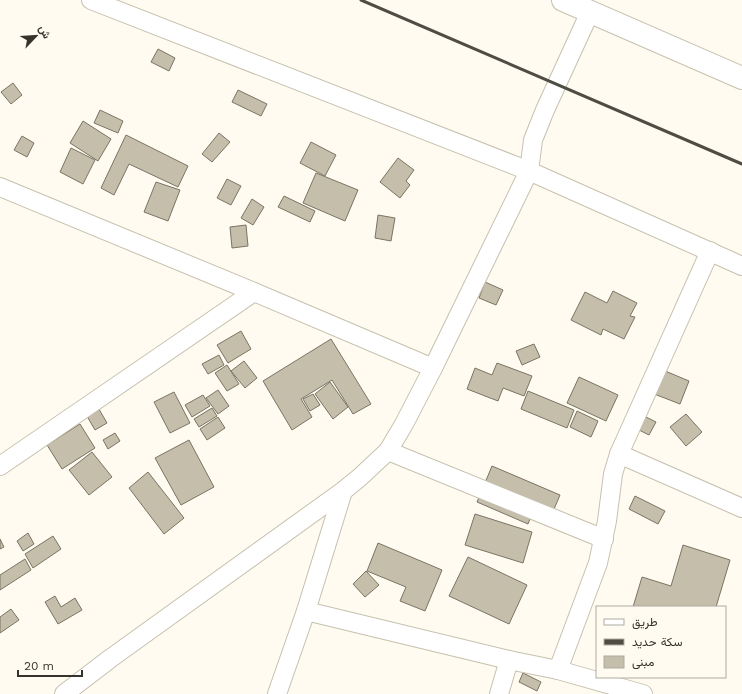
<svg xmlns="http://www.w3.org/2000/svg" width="742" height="694" viewBox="0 0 742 694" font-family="'Work Sans',Vazirmatn,sans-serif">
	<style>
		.building { fill: #c4beab; stroke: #797463 }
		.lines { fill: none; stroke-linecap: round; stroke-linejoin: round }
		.street-casing { stroke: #c6c1ae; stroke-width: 20 }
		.secondary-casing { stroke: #c6c1ae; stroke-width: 24 }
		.street { stroke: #fff; stroke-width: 18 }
		.secondary { stroke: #fff; stroke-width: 22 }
		.rail { stroke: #4e4c43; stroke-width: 3 }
	</style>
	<rect width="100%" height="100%" fill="#fffbf0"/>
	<g class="building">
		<polygon points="158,49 175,58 169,71 151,62"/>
		<polygon points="13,83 22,95 11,104 1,92"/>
		<polygon points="238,90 267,104 261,116 232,102"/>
		<polygon points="100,110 123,121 118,133 94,123"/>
		<polygon points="83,121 111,139 98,161 70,143"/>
		<polygon points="219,133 230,142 212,162 202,154"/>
		<polygon points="126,135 188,166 178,187 129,164 114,195 101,188"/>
		<polygon points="22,136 34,143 27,157 14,150"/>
		<polygon points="311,142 336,155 325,176 300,163"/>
		<polygon points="71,148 95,160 83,184 60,172"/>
		<polygon points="398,158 414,170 406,181 410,185 400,198 380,182"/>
		<polygon points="316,173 358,190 345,221 303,203"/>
		<polygon points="227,179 241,186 231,205 217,198"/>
		<polygon points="156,182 180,190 168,221 144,212"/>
		<polygon points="284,196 315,211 310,222 278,207"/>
		<polygon points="252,199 264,207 253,225 241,218"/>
		<polygon points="378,215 395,218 391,241 375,238"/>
		<polygon points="246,225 248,246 232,248 230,227"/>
		<polygon points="485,282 503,290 496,305 479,298"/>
		<polygon points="613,291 637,303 630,316 635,317 624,339 603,329 601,335 571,320 585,292 607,303"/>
		<polygon points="241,331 251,349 228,363 217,345"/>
		<polygon points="331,339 371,404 353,414 332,380 301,399 312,417 292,430 263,381"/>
		<polygon points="534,344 540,357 522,365 516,351"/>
		<polygon points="219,355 224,365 208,374 202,364"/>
		<polygon points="244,361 257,378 245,388 231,371"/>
		<polygon points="497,363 532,376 524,396 503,388 498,401 467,389 475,368 492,375"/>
		<polygon points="227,365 239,384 227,391 215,373"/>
		<polygon points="658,368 689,381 680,404 649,392"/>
		<polygon points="579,377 618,395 606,421 567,403"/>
		<polygon points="330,382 348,407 333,419 315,394"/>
		<polygon points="218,390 229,406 218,414 206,398"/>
		<polygon points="528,391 574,410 567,428 521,409"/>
		<polygon points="174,392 190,423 170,433 154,402"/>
		<polygon points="313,394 320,405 310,411 303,399"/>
		<polygon points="203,395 210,406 192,417 185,405"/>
		<polygon points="96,404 107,423 95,430 84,411"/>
		<polygon points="212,408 217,416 199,427 194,419"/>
		<polygon points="577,411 598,421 591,437 570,427"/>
		<polygon points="638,413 656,422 649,435 631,426"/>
		<polygon points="686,414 702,432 686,446 670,427"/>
		<polygon points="218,417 225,428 207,440 200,429"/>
		<polygon points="80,424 95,448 62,469 47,445"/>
		<polygon points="115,433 120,441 108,449 103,440"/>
		<polygon points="189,440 214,487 181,505 155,458"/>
		<polygon points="92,452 112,477 89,495 69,470"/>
		<polygon points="492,466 560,495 552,514 535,506 528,524 477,502"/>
		<polygon points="148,472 184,518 164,534 129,488"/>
		<polygon points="635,496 665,511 658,524 629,509"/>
		<polygon points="475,514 532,532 523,563 465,545"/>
		<polygon points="28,533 34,544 23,551 17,541"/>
		<polygon points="53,536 61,549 33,568 25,554"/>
		<polygon points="0,539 4,547 0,549"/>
		<polygon points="378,543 442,570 425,611 400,601 406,587 367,571"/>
		<polygon points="683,545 730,560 716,607 633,607 642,577 671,586"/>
		<polygon points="468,557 527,585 509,624 449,596"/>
		<polygon points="25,559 31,570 0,590 0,575"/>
		<polygon points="366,571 379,585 365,597 353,584"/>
		<polygon points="55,596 61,607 75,598 82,610 58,624 45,602"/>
		<polygon points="11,609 19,620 0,633 0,617"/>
		<polygon points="523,673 541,682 537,691 519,682"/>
	</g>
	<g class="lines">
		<defs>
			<g id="street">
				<polyline points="91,0 529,171 742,266"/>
				<polyline points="0,187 254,292 433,368"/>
				<polyline points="388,451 604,539"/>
				<polyline points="619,454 742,508"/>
				<polyline points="0,466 254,292"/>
				<polyline points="306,611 509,660 558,670 643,694"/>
				<polyline points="558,670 598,563 607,521 613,474 619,454 710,251"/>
				<polyline points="64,694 111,658 343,491 359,478 388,451 404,424 433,368 529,171 533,140 545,110 590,12"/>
				<polyline points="277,694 306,611 343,491"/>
				<polyline points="499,694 509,660"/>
			</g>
			<polyline id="secondary" points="563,0 742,78"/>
		</defs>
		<use href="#street" class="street-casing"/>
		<use href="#secondary" class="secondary-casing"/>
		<use href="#street" class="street"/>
		<use href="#secondary" class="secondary"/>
		<polyline class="rail" points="361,0 742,164"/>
	</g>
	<rect x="596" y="606" width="130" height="72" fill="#fffbf0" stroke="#aeaba1"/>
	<rect x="604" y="619" width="20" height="6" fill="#ffffff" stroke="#aeaba1"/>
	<text x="632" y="626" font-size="12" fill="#35332b">طريق</text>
	<rect x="604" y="639" width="20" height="6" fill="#4e4c43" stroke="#aeaba1"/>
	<text x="632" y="646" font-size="12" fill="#35332b">سكة حديد</text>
	<rect x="604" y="656" width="20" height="12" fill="#c4beab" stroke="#aeaba1"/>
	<text x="632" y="666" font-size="12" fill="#35332b">مبنى</text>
	<g transform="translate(36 36) rotate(65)" stroke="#fffbf0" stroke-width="3" paint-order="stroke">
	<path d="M0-3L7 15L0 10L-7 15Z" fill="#35332b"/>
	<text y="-6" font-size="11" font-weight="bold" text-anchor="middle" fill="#35332b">ش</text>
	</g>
	<path d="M18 670v6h64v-6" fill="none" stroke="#35332b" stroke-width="2"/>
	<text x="24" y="670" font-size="12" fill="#35332b" stroke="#fffbf0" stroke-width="3" paint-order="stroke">20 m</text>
</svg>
